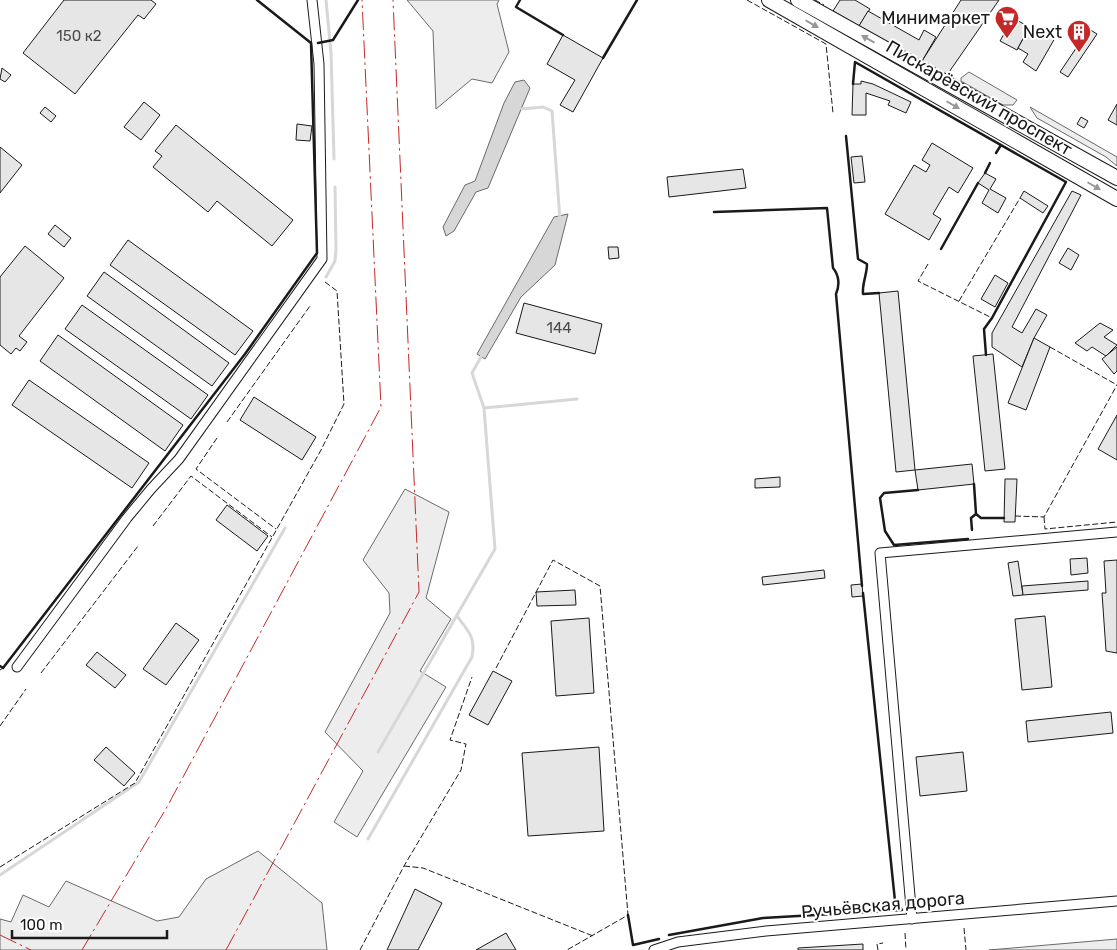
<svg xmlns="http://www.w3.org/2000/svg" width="1117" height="950" viewBox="0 0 1117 950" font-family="Rubik,sans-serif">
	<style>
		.green { fill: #ededed; stroke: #6a6a6a }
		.water { fill: #d7d7d7; stroke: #6a6a6a }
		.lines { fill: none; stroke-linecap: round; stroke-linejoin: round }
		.stream { stroke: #d7d7d7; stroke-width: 3 }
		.building { fill: #e6e6e6; stroke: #1a1a1a }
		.minor-casing { stroke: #1a1a1a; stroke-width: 11 }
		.secondary-casing { stroke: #1a1a1a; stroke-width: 16 }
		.minor { stroke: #fff; stroke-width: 9 }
		.secondary { stroke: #fff; stroke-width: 14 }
		.fence { stroke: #1a1a1a; stroke-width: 1; stroke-dasharray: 6 2.5; stroke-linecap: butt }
		.wall { stroke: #1a1a1a; stroke-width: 2.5 }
		.power { stroke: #c62828; stroke-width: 1; stroke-dasharray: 18 4 2.5 4; stroke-linecap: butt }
		.oneway { fill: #989898 }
		.labels { text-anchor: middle; stroke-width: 4; stroke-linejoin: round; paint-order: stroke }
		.number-label { font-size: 15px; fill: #4d4d4d }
		.poi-label { font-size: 18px; fill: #1a1a1a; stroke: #fff; text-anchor: end }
		.street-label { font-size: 18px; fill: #1a1a1a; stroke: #fff }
	</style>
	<rect width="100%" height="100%" fill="#fff"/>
	<g class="green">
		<polygon points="407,0 499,0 497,4 509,52 492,83 472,79 436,109 433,31"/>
		<polygon points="969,72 1017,100 1013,105 1003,105 961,81 961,78"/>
		<polygon points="1030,107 1117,157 1117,166 1106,157 1037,118"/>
		<polygon points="405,489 449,512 426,598 451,619 420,671 446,687 357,837 334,822 363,771 325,732 390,613 389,593 363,560"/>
		<polygon points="258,851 322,903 327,950 0,950 0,919 11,922 23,895 49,907 66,881 157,921 179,917 206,879"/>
		<polygon points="1117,939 1117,950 989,950"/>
	</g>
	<g class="water">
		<polygon points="524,80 530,88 488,188 476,192 454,231 446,236 443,227 465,185 475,181 504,103 515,82"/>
		<polygon points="568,214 555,265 521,297 485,359 477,354 554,217"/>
	</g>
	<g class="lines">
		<g class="stream">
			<polyline points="326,0 331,53 334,159"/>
			<polyline points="522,109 543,107 552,111 560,220"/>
			<polyline points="326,277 335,261 336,250 335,187"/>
			<polyline points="482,355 472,373 484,408"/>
			<polyline points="378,752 495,549 484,408 577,399"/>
			<path d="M368 839 472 657C476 637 468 631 457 616"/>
			<polyline points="0,875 139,782 285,528"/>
		</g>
	</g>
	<g class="building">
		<polygon points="64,0 151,0 156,4 144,19 138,15 75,94 23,53"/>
		<polygon points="840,0 855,0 870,9 859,26 833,11"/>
		<polygon points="961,0 999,0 947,75 922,61"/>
		<polygon points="868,11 919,40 924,30 936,37 922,61 859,26"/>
		<polygon points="1013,18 1029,27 1017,50 1000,41"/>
		<polygon points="1041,29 1055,38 1036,71 1023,62 1028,54 1018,48 1028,30 1037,36"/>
		<polygon points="1089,29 1097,34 1068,77 1060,72"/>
		<polygon points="563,35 603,58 573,112 560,105 575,80 547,64"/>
		<polygon points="2,68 11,75 5,82 0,79"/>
		<polygon points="861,81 873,84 911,102 906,113 888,105 890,101 866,93 866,115 852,115 853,84 861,84"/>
		<polygon points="144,102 160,115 141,140 124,127"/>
		<polygon points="1117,104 1117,125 1108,120"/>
		<polygon points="45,107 56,116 51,122 40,113"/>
		<polygon points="1081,117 1088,121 1084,128 1077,124"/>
		<polygon points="297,124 312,126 310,141 296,140"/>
		<polygon points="176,125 293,220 272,246 217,201 208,212 153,167 162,156 155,151"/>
		<polygon points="932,143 973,168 958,193 949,187 933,214 941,219 929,240 885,214 914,165 926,172 930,165 922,160"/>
		<polygon points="0,147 22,165 0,193"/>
		<polygon points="862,156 865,182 854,183 851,157"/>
		<polygon points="743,169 746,188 669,197 667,177"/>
		<polygon points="985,173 996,179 990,189 1006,198 998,213 982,203 989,190 978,183"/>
		<polygon points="1024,191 1048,206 1043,213 1020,198"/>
		<polygon points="1072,191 1081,195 1012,327 1022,333 1036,309 1047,315 1034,338 1022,367 992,347 992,333"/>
		<polygon points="55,225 71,238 64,247 48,234"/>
		<polygon points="128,240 253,331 235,355 110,265"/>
		<polygon points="25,246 64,278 19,336 27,342 20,351 16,348 11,354 0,345 0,277"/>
		<polygon points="608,247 618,247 619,258 609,259"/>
		<polygon points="1068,248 1079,255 1071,270 1059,263"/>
		<polygon points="104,272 229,363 212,386 87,296"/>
		<polygon points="995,275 1008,283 995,307 981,299"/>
		<polygon points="898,291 915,470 896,472 879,293"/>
		<polygon points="524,303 602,324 595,354 516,333"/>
		<polygon points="82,305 208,395 191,419 65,329"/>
		<polygon points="1100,323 1113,330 1104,337 1117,345 1106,356 1092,347 1087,351 1075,343"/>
		<polygon points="58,335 183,425 165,451 40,361"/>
		<polygon points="1034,338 1050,347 1026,410 1008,403"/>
		<polygon points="1117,347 1117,371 1114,374 1102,359"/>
		<polygon points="993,354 1005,469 985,471 973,356"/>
		<polygon points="29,380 149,463 132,488 12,405"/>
		<polygon points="254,397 316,437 302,460 240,420"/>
		<polygon points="1117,415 1117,460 1098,449"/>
		<polygon points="972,464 974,484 918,490 915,470"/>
		<polygon points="780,477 780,487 755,488 755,479"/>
		<polygon points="1005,479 1017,479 1015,522 1004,522"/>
		<polygon points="227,505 268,536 257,551 216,520"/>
		<polygon points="1087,558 1088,573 1071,575 1070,559"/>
		<polygon points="1117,560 1117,653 1106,651 1102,593 1106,593 1104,561"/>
		<polygon points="1018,561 1023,595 1013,596 1008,563"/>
		<polygon points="824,570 825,578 763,585 762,577"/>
		<polygon points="1088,581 1088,590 1023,595 1022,586"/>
		<polygon points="862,584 863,596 852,597 851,585"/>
		<polygon points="575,590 576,605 537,606 536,592"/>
		<polygon points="1045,616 1052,687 1022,690 1015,619"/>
		<polygon points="589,618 594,693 556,696 551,621"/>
		<polygon points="176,623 199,640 166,685 143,669"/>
		<polygon points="97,652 126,675 115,688 86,665"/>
		<polygon points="493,671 512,681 488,725 469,715"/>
		<polygon points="1111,712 1113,733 1028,742 1026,721"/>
		<polygon points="106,747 135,773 124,786 94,760"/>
		<polygon points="599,747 604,831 528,836 522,753"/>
		<polygon points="963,752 967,791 920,796 916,757"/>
		<polygon points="415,889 442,903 418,950 387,950"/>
		<polygon points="506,933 516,950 476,950"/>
		<polygon points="863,944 863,950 798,950 798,948"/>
	</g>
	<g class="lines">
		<defs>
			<g id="minor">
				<polyline points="17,667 127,518 151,489 179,459 322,259 319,64 312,0"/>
				<polyline points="912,919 880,553 1117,532"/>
				<polyline points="654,950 678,942 766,931 1117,901"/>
			</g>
			<g id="secondary">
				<polyline points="769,0 1117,199"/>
				<polyline points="798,0 1117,178"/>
			</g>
		</defs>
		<use href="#minor" class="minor-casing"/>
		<use href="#secondary" class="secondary-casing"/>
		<use href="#minor" class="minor"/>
		<use href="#secondary" class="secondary"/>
		<g class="fence">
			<polyline points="747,0 826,44 833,113"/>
			<polyline points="815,0 824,5"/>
			<polyline points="928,264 918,281 992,318"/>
			<polyline points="959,301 1020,198"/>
			<polyline points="1050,347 1117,385"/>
			<polyline points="227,422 310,306"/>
			<polyline points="217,438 196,469 276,529"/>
			<polyline points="1015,516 1044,517 1117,385"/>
			<polyline points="1044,517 1045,529 1117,522"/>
			<polyline points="153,526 191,476 272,537"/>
			<polyline points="496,668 553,560 600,586 628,915 567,950"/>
			<polyline points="0,670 3,668"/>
			<polyline points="41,673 138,546"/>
			<polyline points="0,726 26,689"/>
			<polyline points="404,866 423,868 593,936"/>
			<polyline points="0,867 135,783 321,450 344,404 337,291 325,282"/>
			<polyline points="964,928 966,950"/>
			<polyline points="905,933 906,950"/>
			<polyline points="360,950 404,866 461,770 466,744 450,740 472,677"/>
			<polyline points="878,950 877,944 883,943"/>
		</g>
		<g class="wall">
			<polyline points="520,0 516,7 563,35"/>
			<polyline points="318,43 333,40 358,0"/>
			<polyline points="603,58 637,0"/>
			<polyline points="853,84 855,62 1066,182 992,318 984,329 986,355"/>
			<path d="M846 136 858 259 867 264C867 275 862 283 863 294L879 293"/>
			<polyline points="996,153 1001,145"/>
			<polyline points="985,173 990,163"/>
			<path d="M714 212 827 208 833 268C839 275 840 285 836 294L862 586"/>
			<polyline points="941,249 978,183"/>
			<polyline points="918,490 884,493 880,498 885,531 894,545 968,539"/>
			<polyline points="976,514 981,518 1004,518"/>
			<polyline points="972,530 971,518 976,514 974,484"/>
			<polyline points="0,666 3,668 245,354 317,253 311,43 257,0"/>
			<polyline points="628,915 633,945 659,939"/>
			<polyline points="669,935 763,918 902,910 895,901 863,593"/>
		</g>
		<g class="power">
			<polyline points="0,935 31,950"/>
			<polyline points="82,950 167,807 381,407 362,0"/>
			<polyline points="226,950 419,592 393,0"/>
		</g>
	</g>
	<defs><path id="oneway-solid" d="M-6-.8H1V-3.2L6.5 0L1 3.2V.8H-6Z" transform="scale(1.25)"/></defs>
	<g class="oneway">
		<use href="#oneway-solid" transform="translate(812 24) rotate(30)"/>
		<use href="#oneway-solid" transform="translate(868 39) rotate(-151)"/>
		<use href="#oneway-solid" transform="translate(953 105) rotate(30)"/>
		<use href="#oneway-solid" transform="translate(1094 186) rotate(30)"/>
	</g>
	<defs>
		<symbol id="supermarket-pin" viewBox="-11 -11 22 30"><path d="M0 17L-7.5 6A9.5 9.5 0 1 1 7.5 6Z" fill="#c62828" stroke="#fff"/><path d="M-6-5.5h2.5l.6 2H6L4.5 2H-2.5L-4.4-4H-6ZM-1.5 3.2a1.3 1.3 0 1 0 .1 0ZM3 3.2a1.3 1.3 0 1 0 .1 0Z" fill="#fff"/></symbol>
		<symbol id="building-pin" viewBox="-11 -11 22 30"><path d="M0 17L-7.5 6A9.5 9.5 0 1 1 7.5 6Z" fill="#c62828" stroke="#fff"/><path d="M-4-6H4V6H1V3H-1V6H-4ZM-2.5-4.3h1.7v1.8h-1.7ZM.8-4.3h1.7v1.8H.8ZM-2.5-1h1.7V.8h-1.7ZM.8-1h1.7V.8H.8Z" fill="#fff"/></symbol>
	</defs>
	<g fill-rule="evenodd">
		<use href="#supermarket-pin" x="993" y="4" width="28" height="38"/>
		<use href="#building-pin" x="1065" y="18" width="28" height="38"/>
	</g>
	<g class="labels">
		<g class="number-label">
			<text x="79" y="41">150 к2</text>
			<text x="559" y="333">144</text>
		</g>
		<g class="poi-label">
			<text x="990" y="24">Минимаркет</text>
			<text x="1062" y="38">Next</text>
		</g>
		<g class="street-label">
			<text transform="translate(979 98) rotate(30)" y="6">Пискарёвский проспект</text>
			<text transform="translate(883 905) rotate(-5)" y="6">Ручьёвская дорога</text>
		</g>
	</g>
	<path d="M12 930v8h155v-8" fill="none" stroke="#1a1a1a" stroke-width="2.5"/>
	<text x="20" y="930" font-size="15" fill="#1a1a1a" stroke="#ffffff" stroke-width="4" paint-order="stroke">100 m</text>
</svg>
